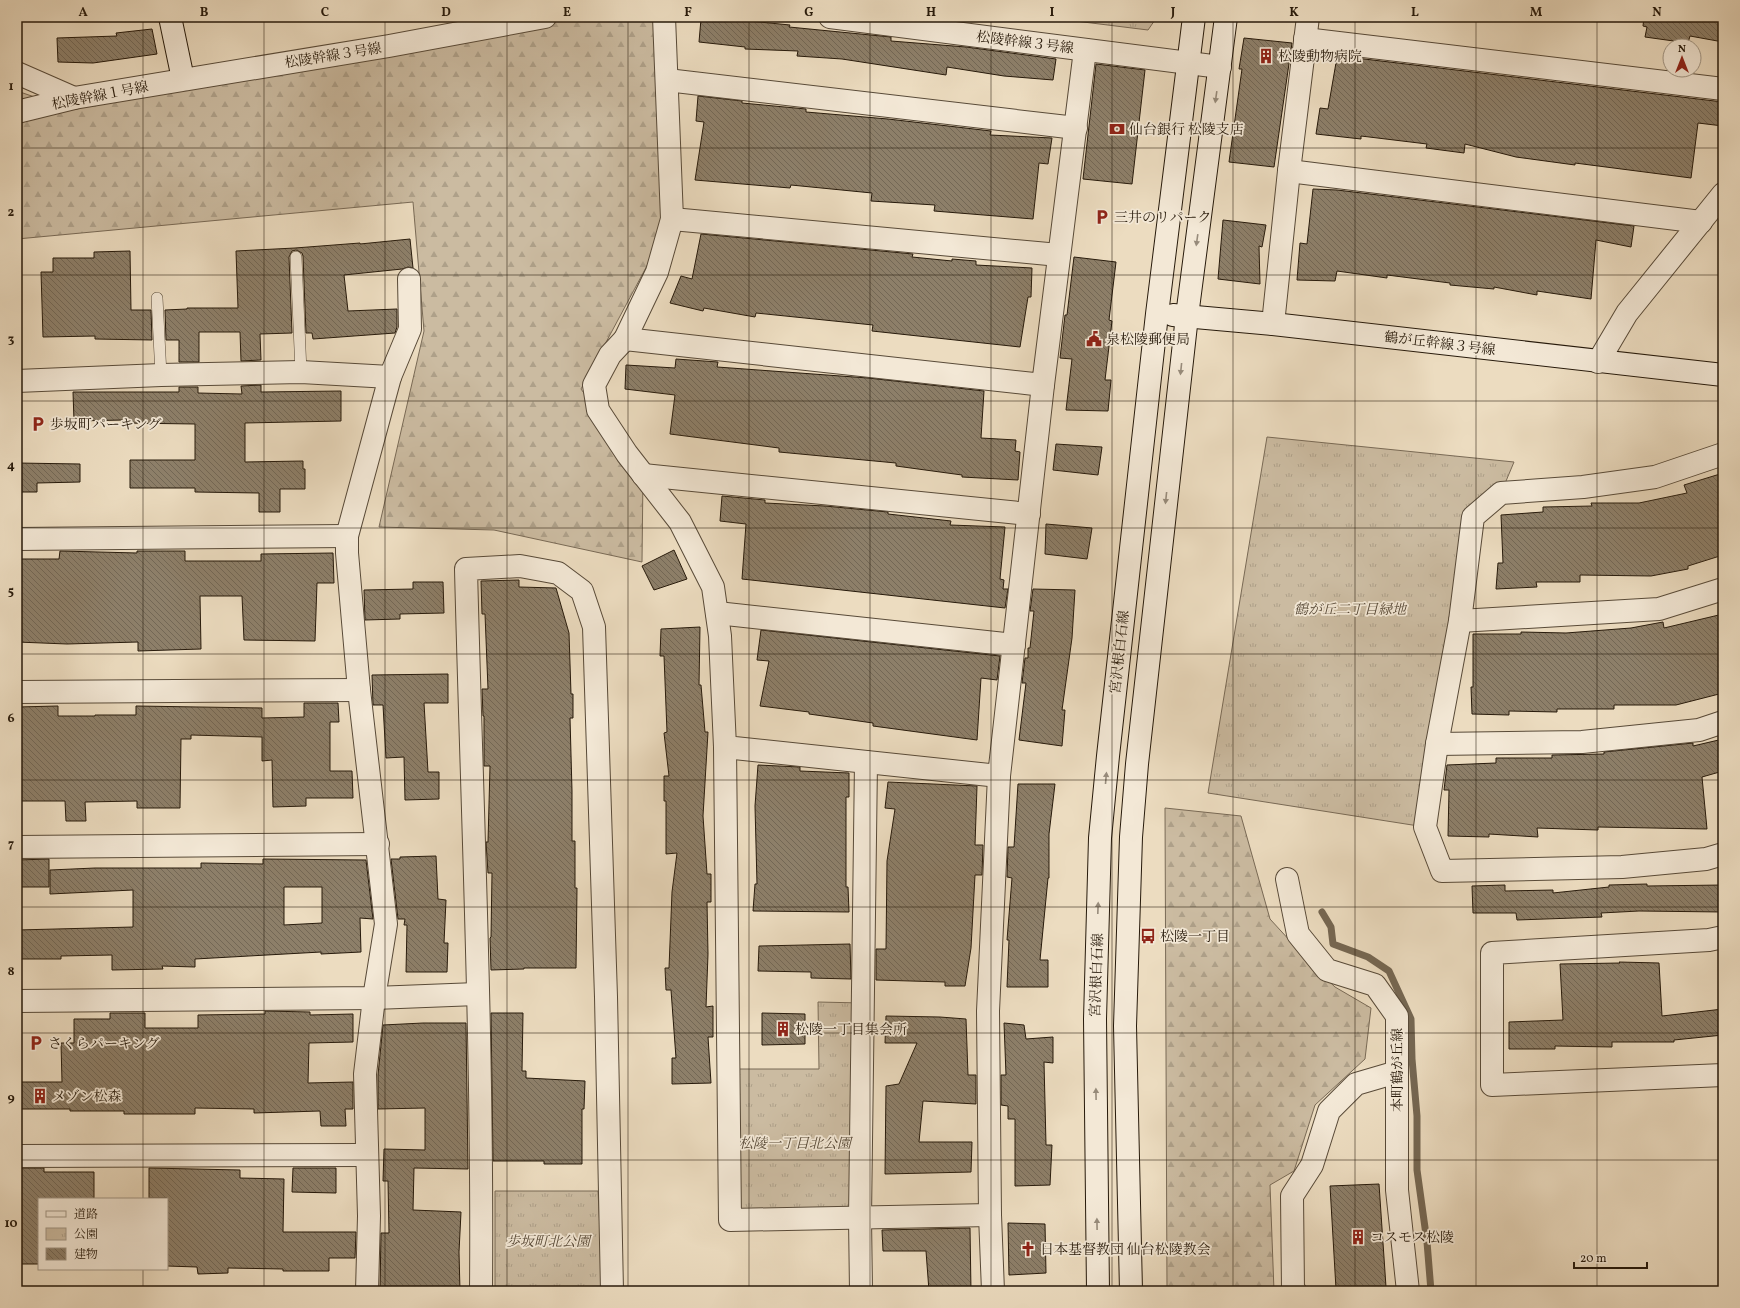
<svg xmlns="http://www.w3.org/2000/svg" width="1740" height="1308" viewBox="0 0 1740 1308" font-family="Vollkorn,'Noto Serif JP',serif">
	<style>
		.forest { fill: url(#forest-firs); stroke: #796a56 }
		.park { fill: url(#park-tufts); stroke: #796a56 }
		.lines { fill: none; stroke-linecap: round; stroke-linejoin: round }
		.stream { stroke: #756752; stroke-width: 7 }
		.building { fill: url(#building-back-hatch); stroke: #271a0b; fill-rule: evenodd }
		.lane-casing { stroke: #584a38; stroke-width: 12 }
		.street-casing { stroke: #584a38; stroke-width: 24 }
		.secondary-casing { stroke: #271a0b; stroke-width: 24 }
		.lane { stroke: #f3e8d6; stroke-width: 11 }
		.street { stroke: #f3e8d6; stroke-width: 22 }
		.secondary { stroke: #f3e8d6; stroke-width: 22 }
		.oneway { fill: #978b7b }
		.grid { fill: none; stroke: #271a0b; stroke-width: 1; stroke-opacity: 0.55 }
		.labels { text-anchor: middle; stroke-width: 3.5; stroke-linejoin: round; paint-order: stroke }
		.street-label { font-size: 14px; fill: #271a0b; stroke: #f3e8d6 }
		.poi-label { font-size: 14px; fill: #271a0b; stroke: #f3e8d6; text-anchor: start }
		.park-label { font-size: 14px; font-style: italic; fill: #584a38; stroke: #f3e8d6 }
		.neatline { fill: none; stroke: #271a0b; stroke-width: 1.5 }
		.grid-label { font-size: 13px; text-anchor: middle; font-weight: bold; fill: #271a0b }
	</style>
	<defs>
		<pattern id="forest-firs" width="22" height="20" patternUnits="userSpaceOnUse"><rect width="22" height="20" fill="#cbbba1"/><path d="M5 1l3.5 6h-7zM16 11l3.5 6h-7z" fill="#aea089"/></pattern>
		<pattern id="park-tufts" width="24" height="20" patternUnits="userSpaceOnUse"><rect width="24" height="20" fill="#cbbba1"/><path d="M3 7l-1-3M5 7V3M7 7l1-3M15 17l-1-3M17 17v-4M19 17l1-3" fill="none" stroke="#aea089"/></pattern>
		<pattern id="building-back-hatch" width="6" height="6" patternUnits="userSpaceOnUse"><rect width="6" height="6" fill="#8d7f69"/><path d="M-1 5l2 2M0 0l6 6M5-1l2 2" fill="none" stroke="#736755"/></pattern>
	</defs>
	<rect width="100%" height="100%" fill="#ecdcc0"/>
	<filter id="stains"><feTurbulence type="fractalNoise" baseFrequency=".005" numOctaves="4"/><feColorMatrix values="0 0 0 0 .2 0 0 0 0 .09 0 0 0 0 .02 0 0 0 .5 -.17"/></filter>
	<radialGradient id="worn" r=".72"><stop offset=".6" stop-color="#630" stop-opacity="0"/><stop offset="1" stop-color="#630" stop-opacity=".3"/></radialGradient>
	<g class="forest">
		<polygon points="512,17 663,17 672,219 581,389 643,475 642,562 494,530 379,527 424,331 413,202 17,239 17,91 61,106"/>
		<polygon points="1165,808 1241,816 1270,919 1314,967 1335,987 1371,1008 1365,1059 1315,1105 1294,1171 1270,1185 1274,1291 1167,1291"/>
	</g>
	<g class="park">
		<polygon points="1043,17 1157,17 1148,30"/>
		<polygon points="1267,437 1514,462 1501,493 1473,517 1425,827 1208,793"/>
		<polygon points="818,1002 862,1003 860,1218 730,1220 729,1069 819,1069"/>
		<polygon points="495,1191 598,1191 603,1291 495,1291"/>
	</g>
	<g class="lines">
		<polyline class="stream" points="1322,912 1331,927 1333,944 1368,957 1389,971 1411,1019 1412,1059 1417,1116 1417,1170 1427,1242 1431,1291"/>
	</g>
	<g class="building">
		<polygon points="1644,17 1704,17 1723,20 1723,42 1690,36 1688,43 1645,37 1647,27 1643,26"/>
		<polygon points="701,19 749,21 790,25 789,27 891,37 891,41 966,47 1056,59 1053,80 1004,76 947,67 946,75 842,59 797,56 798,51 745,49 745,47 699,42"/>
		<polygon points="152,29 157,54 93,63 58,62 57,38 117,36 116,33"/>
		<polygon points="1244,38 1292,43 1274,167 1229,162 1242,69 1239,69"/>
		<polygon points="1337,57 1356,58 1723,102 1723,126 1698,123 1691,178 1575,163 1575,165 1516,157 1465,144 1464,153 1426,148 1427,144 1361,136 1361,139 1316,134 1320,108 1328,109"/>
		<polygon points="1096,64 1145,70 1132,184 1083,179"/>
		<polygon points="698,96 742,101 742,103 806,109 806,112 888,119 991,131 990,135 1052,138 1048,164 1039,163 1033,219 934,211 935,205 871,201 872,193 791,185 790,188 695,180 704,122 696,121"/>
		<polygon points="1313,189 1337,190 1634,226 1631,247 1596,240 1591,299 1537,291 1537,295 1494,287 1494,289 1450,285 1450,283 1387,275 1387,278 1337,271 1335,281 1297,280 1300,243 1307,244"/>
		<polygon points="1223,220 1266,225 1262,247 1259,246 1260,284 1218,279"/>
		<polygon points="701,234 913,254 912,257 952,261 952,259 976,261 976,265 1032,268 1031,297 1028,297 1020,347 872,331 873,325 756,313 755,317 704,308 703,311 670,303 681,276 692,279"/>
		<polygon points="410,239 413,268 408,267 402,269 344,275 348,311 397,309 397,327 395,333 313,339 312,333 306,333 303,256 302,253 296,250 292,251 289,257 292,333 260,334 261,360 241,361 240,332 199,332 199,362 179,362 179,340 166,340 165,310 187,309 187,308 238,308 236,251 295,248 360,243 360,244"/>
		<polygon points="130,251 131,310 151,310 152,340 95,339 95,336 43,337 41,272 53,272 53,258 94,258 94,252"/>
		<polygon points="1074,257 1116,262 1109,320 1112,321 1105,380 1111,380 1108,411 1066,410 1072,359 1060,358 1065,315 1067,315"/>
		<polygon points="676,359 718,362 717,367 868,378 984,391 981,438 1016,440 1015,451 1020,452 1018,480 962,477 962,475 896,466 896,463 779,452 779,448 670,434 675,395 625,389 626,365 675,368"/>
		<polygon points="261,385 261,392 341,391 341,421 245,423 245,462 303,461 303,469 305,469 305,489 280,489 280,512 259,512 259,493 195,492 195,488 130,488 130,460 195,460 195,424 124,423 124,420 74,421 73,392 179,392 179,387 198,387 198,393 242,394 241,386"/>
		<polygon points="1056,444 1102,447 1098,475 1053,470"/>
		<polygon points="17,463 80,464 80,482 37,483 37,492 17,492"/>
		<polygon points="1720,474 1723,485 1723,555 1688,566 1688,569 1651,576 1580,575 1580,582 1536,582 1537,587 1496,589 1498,563 1503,563 1501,515 1543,512 1543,507 1592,506 1591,503 1639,503 1687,493 1684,485"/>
		<polygon points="722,496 765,500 765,503 825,506 888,512 888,514 951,521 950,525 1005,527 1000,579 1004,580 1003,589 1008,589 1005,608 742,579 746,524 720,521"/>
		<polygon points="1046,524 1092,528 1087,559 1045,554"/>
		<polygon points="674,550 687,579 654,590 642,566"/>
		<polygon points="60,551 137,553 137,551 185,551 185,561 261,561 261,554 333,553 334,583 317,583 315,641 244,640 242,596 200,596 201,649 138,651 138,642 67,644 17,642 17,559 59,559"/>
		<polygon points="519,580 519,587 556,588 569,633 571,694 573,694 573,718 570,718 572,791 572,841 575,841 575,888 577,888 576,968 524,968 524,969 491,970 490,938 491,937 492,873 488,873 486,842 488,842 490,766 484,766 484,716 483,716 482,689 488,689 485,614 482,614 481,581"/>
		<polygon points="413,582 443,582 444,613 400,614 400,619 365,620 364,590 413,589"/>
		<polygon points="1033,589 1075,590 1072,638 1062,710 1065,710 1062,746 1019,740 1026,683 1022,683 1025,658 1028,658 1028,648 1030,648 1034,611 1030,611"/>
		<polygon points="1723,614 1723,693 1676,705 1614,705 1614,709 1557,709 1557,712 1509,711 1509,715 1472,714 1471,687 1473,687 1473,634 1521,634 1521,632 1566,633 1631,628 1663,622 1664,628"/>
		<polygon points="700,627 699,685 701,685 705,732 708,732 703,816 707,874 711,874 711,902 707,902 708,954 706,1007 713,1006 713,1037 708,1037 711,1083 672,1084 672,1058 676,1058 671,990 666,990 665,968 669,968 672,892 677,853 666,854 666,801 664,801 664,776 669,776 664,733 667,732 664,656 660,656 661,629"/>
		<polygon points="761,630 1000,656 997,680 981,678 977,740 873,726 873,723 809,714 809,712 760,706 769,661 757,660"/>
		<polygon points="448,674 448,703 424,703 428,772 439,772 439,799 405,800 404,757 386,758 383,705 373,705 372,675"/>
		<polygon points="304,703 338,703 339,722 330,722 330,771 352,771 353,798 306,798 306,806 273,807 272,760 262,761 262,737 191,735 191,739 181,739 180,808 137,808 137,801 85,802 86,821 66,821 65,801 17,801 17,707 58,706 58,716 95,716 95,715 136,715 136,706 262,708 262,718 304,717"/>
		<polygon points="1723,739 1723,771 1702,777 1707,829 1598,827 1598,830 1537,828 1538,837 1489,834 1489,837 1448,836 1449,790 1444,790 1447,765 1496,763 1496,758 1552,758 1552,755 1604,754 1604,752 1693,743 1693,746"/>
		<polygon points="758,765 800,767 800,771 849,773 849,797 846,797 846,887 848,887 849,912 753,911 755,884 757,884 755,806"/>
		<polygon points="888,782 977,786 975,845 983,845 982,875 975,875 971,948 965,986 945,986 945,982 876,980 876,949 886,949 887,861 895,809 885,808"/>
		<polygon points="1018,784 1055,784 1049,834 1049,878 1048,878 1040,960 1048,960 1048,987 1007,987 1009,940 1007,940 1012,878 1007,877 1008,847 1014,847"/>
		<polygon points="436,856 438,899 446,900 444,943 448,943 447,972 406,972 407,925 404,925 405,919 398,919 391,859 400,859 400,857"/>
		<polygon points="49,859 49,887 17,887 17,860"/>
		<path d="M263 859 366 860 373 919 360 918 361 952 321 954V952L195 959V967L162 966 163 969 112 970V955L61 956V959H17V930L133 927V890L50 894V870L95 868H201V863L263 864ZM284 887H322V923L284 925Z"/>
		<polygon points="1647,884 1647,886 1723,885 1723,912 1639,911 1601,913 1602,917 1517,920 1516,913 1473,913 1472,886 1505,885 1505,891 1553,890 1553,893 1609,887 1609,885"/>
		<polygon points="850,944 851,979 811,978 811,972 758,971 759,946"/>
		<polygon points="1619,962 1659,963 1662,1016 1723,1009 1723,1035 1674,1040 1674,1042 1612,1042 1612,1047 1555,1046 1555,1049 1509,1049 1509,1022 1563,1020 1560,964 1620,963"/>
		<polygon points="265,1011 310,1012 310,1015 353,1014 353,1042 309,1043 308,1083 353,1082 353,1109 345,1109 346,1126 321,1126 320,1111 254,1113 254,1109 195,1108 195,1114 124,1114 124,1111 70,1111 70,1109 17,1109 17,1082 62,1082 61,1043 74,1043 74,1019 110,1019 110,1013 145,1013 145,1028 198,1028 198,1015 265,1014"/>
		<polygon points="491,1013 523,1013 522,1071 526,1071 526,1078 585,1081 584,1109 582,1109 582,1164 544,1164 544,1161 493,1161"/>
		<polygon points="762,1013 805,1014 805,1044 762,1045"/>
		<polygon points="886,1016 940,1017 966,1019 968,1075 976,1075 976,1104 923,1101 919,1142 972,1142 971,1172 885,1174 886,1086 899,1084 917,1043 885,1043"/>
		<polygon points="423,1023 466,1023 468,1169 414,1168 413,1210 461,1212 459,1252 460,1291 380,1291 381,1233 389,1233 388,1181 383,1181 384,1149 425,1150 425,1108 378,1109 378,1075 383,1025"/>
		<polygon points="1004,1023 1024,1025 1026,1039 1053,1037 1053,1063 1044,1062 1046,1145 1052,1145 1050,1185 1015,1186 1015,1119 1008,1119 1008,1106 1001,1105 1001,1075 1006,1075"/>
		<polygon points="17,1168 44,1168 44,1172 94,1172 94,1199 39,1199 39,1264 17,1264"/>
		<polygon points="149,1168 240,1170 240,1178 284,1179 283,1232 356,1232 355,1258 329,1258 329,1271 283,1271 283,1269 228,1268 228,1273 198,1274 197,1267 167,1266 167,1198 149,1198"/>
		<polygon points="293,1168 336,1168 336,1193 292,1192"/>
		<polygon points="1379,1184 1386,1287 1336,1289 1330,1186"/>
		<polygon points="1008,1223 1045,1224 1046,1273 1009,1275"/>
		<polygon points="970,1228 971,1291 929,1291 926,1251 883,1251 882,1230"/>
	</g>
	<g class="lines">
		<defs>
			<g id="lane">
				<polyline points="296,257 301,372"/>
				<polyline points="157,298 161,375"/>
			</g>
			<g id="street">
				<polyline points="664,17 672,219 657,272 625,339 1043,385 1085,50"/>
				<polyline points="830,17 1220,67"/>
				<polyline points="1305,39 1723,89"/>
				<polyline points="17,73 74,98"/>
				<polyline points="667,80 1076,128"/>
				<polyline points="17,112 74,98 389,46 545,17"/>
				<polyline points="1289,171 1701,222"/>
				<polyline points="672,219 1059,255"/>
				<polyline points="1273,324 1289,171 1308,17"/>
				<polyline points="625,339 610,355 594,385 598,410 627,454 680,522 713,587 720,636 725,747 999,776 1043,385"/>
				<polyline points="1598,362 1627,313 1723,194"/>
				<polyline points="390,377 410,329 409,279"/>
				<polyline points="17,381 161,375 301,372 390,377 347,536 347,553 359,690 386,924 374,998 365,1074 369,1216 367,1291"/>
				<polyline points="1723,454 1655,477 1583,487 1501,493 1473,517 1460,621 1437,744 1425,827 1442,871 1622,867 1706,859 1723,854"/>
				<polyline points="643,475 1029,514"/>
				<polyline points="17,539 347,536"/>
				<polyline points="717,613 1014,645"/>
				<polyline points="1460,621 1659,609 1723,589"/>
				<polyline points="17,692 359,690"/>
				<polyline points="1437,744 1582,742 1699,730 1723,722"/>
				<polyline points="725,747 730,1220 990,1215 988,1011 999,776"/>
				<polyline points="17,847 378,844"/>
				<polyline points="1287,879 1298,934 1327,970 1375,985 1397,1016 1397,1190 1408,1291"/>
				<polyline points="1723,937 1709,940 1492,953 1492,1085 1723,1075"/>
				<polyline points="17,1001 374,998 477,994"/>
				<polyline points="17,1156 367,1155"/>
				<polyline points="990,1215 993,1291"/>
				<path d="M481 1291C483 1050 472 810 466 569L520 566 558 573 582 591 594 627 606 997 612 1291"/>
				<polyline points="861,1291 860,1218 866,762"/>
				<polyline points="1295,1291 1293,1290 1292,1196 1312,1165 1329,1111 1356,1084 1397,1072"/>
			</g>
			<g id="secondary">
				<polyline points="170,17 183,79"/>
				<polyline points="1173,315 1273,324 1723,375"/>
				<polyline points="1098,1291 1095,1019 1100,838 1108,756 1157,314 1194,17"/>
				<polyline points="1131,1291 1125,1026 1131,837 1137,764 1187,316 1226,17"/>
			</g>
		</defs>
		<use href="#lane" class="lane-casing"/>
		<use href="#street" class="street-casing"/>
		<use href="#secondary" class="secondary-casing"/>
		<use href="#lane" class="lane"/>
		<use href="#street" class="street"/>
		<use href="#secondary" class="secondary"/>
	</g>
	<defs><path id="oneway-solid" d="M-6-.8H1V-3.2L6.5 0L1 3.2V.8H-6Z"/></defs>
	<g class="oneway">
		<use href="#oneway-solid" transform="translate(1216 97) rotate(98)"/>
		<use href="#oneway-solid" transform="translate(1197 240) rotate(98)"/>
		<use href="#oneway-solid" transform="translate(1181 369) rotate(96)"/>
		<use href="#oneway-solid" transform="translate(1166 498) rotate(96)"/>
		<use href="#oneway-solid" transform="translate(1106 778) rotate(-85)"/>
		<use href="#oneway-solid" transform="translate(1098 908) rotate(-88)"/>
		<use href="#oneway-solid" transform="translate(1096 1094) rotate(-91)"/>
		<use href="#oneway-solid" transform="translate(1097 1224) rotate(-91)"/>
	</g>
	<path class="grid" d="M143 17V1199M264 17V1291M385 17V1291M507 17V1291M628 17V1291M749 17V1291M870 17V1291M991 17V1291M1112 17V1291M1233 17V1291M1355 17V1291M1476 17V1291M1597 17V1291M17 148H1723M17 275H1723M17 401H1723M17 528H1723M17 654H1723M17 780H1723M17 907H1723M17 1033H1723M17 1160H1723M143 1269V1291"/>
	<defs>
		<symbol id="building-bare" viewBox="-9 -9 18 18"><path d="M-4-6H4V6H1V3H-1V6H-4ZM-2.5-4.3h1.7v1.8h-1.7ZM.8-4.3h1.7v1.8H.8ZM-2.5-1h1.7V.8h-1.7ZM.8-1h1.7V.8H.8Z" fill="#8f2418" stroke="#f3e8d6" stroke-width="2.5" paint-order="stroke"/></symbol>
		<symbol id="bank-bare" viewBox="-9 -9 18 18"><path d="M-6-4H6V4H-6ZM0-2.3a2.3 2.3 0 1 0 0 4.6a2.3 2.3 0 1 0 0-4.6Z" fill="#8f2418" stroke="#f3e8d6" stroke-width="2.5" paint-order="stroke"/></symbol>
		<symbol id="parking-bare" viewBox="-9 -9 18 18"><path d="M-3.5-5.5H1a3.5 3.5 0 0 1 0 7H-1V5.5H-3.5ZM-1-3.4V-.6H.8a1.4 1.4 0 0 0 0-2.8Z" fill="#8f2418" stroke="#f3e8d6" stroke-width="2.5" paint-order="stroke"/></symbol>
		<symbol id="civic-bare" viewBox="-9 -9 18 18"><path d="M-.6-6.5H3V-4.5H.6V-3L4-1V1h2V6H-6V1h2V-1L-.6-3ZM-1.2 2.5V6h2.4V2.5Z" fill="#8f2418" stroke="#f3e8d6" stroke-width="2.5" paint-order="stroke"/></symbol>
		<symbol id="bus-bare" viewBox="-9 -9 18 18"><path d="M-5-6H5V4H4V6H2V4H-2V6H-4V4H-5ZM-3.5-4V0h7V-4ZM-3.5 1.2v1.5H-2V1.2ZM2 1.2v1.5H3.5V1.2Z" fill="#8f2418" stroke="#f3e8d6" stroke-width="2.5" paint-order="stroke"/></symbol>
		<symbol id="church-bare" viewBox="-9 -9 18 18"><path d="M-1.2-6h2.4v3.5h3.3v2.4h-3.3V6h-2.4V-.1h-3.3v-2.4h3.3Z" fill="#8f2418" stroke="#f3e8d6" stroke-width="2.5" paint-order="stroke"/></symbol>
	</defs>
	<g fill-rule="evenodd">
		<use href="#building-bare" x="1255" y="45" width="22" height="22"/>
		<use href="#bank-bare" x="1106" y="118" width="22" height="22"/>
		<use href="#parking-bare" x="1091" y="206" width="22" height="22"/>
		<use href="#civic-bare" x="1083" y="328" width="22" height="22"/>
		<use href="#parking-bare" x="27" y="413" width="22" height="22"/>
		<use href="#bus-bare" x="1137" y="925" width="22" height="22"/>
		<use href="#building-bare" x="772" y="1018" width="22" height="22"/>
		<use href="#parking-bare" x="25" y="1032" width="22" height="22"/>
		<use href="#building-bare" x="29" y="1085" width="22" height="22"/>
		<use href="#building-bare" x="1347" y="1226" width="22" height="22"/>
		<use href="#church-bare" x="1017" y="1238" width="22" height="22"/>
	</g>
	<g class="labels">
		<g class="street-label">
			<text transform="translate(1025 42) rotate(7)" y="5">松陵幹線３号線</text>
			<text transform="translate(333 55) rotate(-9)" y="5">松陵幹線３号線</text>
			<text transform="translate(100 95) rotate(-11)" y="5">松陵幹線１号線</text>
			<text transform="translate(1440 343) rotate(7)" y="5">鶴が丘幹線３号線</text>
			<text transform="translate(1119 652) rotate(-84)" y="5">宮沢根白石線</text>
			<text transform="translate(1096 975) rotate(-88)" y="5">宮沢根白石線</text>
			<text transform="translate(1397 1070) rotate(-90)" y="5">本町鶴が丘線</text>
		</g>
		<g class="poi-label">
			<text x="1278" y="61">松陵動物病院</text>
			<text x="1129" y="134">仙台銀行 松陵支店</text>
			<text x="1114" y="222">三井のリパーク</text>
			<text x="1106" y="344">泉松陵郵便局</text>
			<text x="50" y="429">歩坂町パーキング</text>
			<text x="1160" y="941">松陵一丁目</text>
			<text x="795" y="1034">松陵一丁目集会所</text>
			<text x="48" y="1048">さくらパーキング</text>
			<text x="52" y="1101">メゾン松森</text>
			<text x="1370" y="1242">コスモス松陵</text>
			<text x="1040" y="1254">日本基督教団 仙台松陵教会</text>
		</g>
		<g class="park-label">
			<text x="1350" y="614">鶴が丘二丁目緑地</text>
			<text x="795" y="1148">松陵一丁目北公園</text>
			<text x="548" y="1246">歩坂町北公園</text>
		</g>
	</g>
	<rect width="1740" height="1308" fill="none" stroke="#ecdcc0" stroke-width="44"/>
	<rect x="38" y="1198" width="130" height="72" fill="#f3e8d6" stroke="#a19685"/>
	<rect x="46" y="1211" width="20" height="6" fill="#f3e8d6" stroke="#a19685"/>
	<text x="74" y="1218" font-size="12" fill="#271a0b">道路</text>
	<rect x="46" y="1228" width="20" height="12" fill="url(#park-tufts)" stroke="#a19685"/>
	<text x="74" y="1238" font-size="12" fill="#271a0b">公園</text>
	<rect x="46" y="1248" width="20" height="12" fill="url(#building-back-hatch)" stroke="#a19685"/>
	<text x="74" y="1258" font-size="12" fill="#271a0b">建物</text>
	<g transform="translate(1682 58)"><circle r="19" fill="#f3e8d6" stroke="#a19685"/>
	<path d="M0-3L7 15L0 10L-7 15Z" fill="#8f2418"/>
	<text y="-6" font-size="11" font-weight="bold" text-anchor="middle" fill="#271a0b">N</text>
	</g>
	<path d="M1574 1262v6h73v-6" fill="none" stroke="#271a0b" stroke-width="2"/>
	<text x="1580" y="1262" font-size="12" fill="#271a0b" stroke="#f3e8d6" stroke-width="3" paint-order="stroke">20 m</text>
	<rect x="22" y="22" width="1696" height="1264" class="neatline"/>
	<g class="grid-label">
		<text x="83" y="16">A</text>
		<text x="204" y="16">B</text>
		<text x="325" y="16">C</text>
		<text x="446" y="16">D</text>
		<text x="567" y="16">E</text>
		<text x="688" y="16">F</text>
		<text x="809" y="16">G</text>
		<text x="931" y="16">H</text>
		<text x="1052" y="16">I</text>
		<text x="1173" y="16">J</text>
		<text x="1294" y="16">K</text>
		<text x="1415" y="16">L</text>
		<text x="1536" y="16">M</text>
		<text x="1657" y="16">N</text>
		<text x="11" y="90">1</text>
		<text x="11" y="216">2</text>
		<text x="11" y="343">3</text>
		<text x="11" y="469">4</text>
		<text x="11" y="595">5</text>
		<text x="11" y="722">6</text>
		<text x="11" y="848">7</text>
		<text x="11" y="975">8</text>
		<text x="11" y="1101">9</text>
		<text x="11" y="1227">10</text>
	</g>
	<rect width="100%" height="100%" filter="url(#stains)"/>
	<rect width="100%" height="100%" fill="url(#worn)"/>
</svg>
